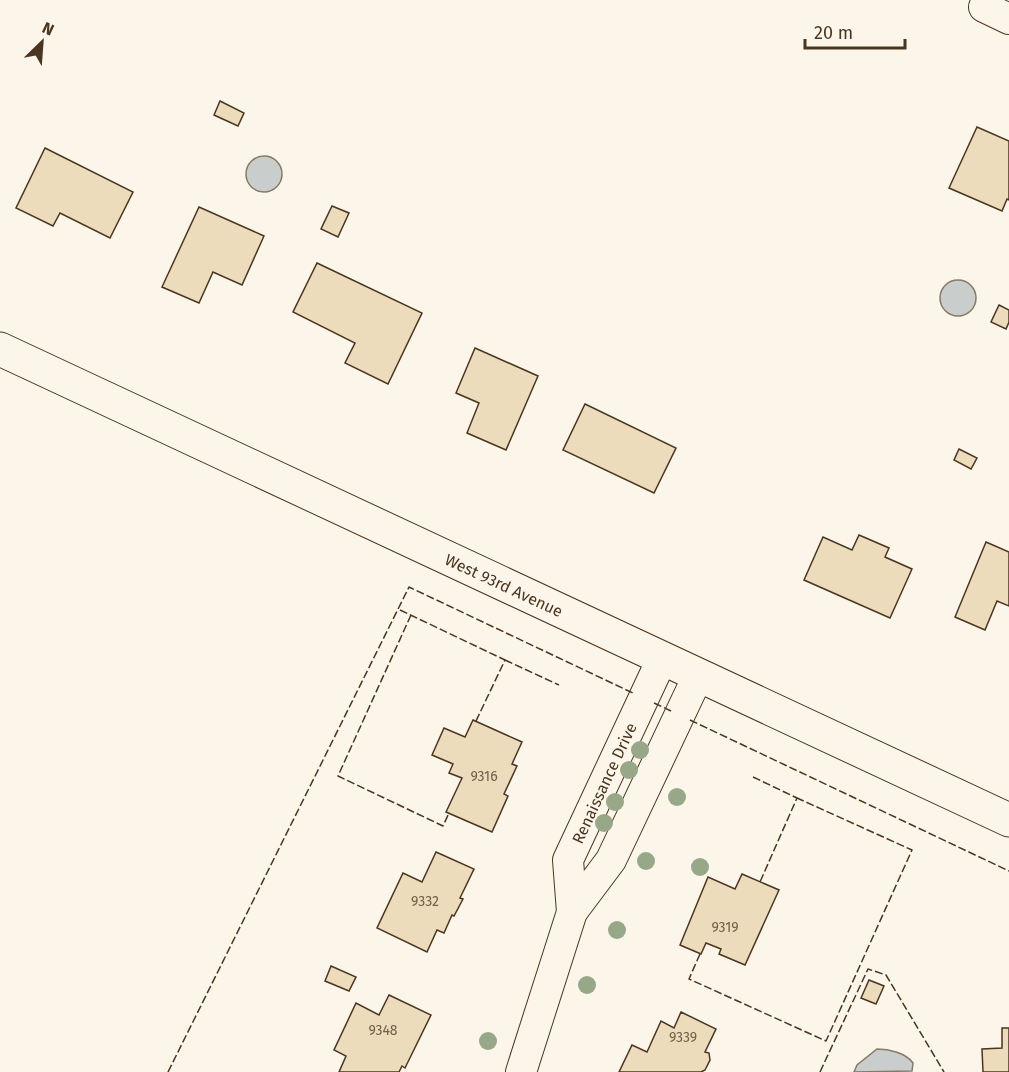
<svg xmlns="http://www.w3.org/2000/svg" width="1009" height="1072" viewBox="0 0 1009 1072" font-family="'Fira Sans',sans-serif">
	<style>
		.water { fill: #c9cecd; stroke: #887966; stroke-width: 1.5 }
		.building { fill: #ecdcbc; stroke: #4a3520; stroke-width: 1.5 }
		.lines { fill: none; stroke-linecap: round; stroke-linejoin: round }
		.street-casing { stroke: #4a3520; stroke-width: 32 }
		.secondary-casing { stroke: #4a3520; stroke-width: 35 }
		.street { stroke: #fbf6e9; stroke-width: 30 }
		.secondary { stroke: #fbf6e9; stroke-width: 33 }
		.fence { stroke: #4a3520; stroke-width: 1.5; stroke-dasharray: 8 3; stroke-linecap: butt }
		.tree { fill: #96a887 }
		.labels { text-anchor: middle; stroke-width: 4.5; stroke-linejoin: round; paint-order: stroke }
		.number-label { font-size: 14px; fill: #725f47 }
		.street-label { font-size: 16px; fill: #4a3520; stroke: #fbf6e9 }
	</style>
	<rect width="100%" height="100%" fill="#fbf6e9"/>
	<g class="water">
		<circle cx="264" cy="174" r="18"/>
		<circle cx="958" cy="298" r="18"/>
		<path d="M877 1049C889 1049 906 1053 913 1063L912 1071 854 1072 857 1065Z"/>
	</g>
	<g class="building">
		<polygon points="220,101 244,113 238,126 214,115"/>
		<polygon points="977,127 1009,141 1009,200 1007,199 1002,211 949,188"/>
		<polygon points="45,148 133,192 110,238 60,213 53,226 16,208"/>
		<polygon points="332,206 349,213 338,237 321,229"/>
		<polygon points="199,207 264,236 242,285 213,272 199,303 162,287"/>
		<polygon points="317,263 422,313 388,384 345,363 355,343 293,312"/>
		<polygon points="999,305 1009,310 1009,322 1006,329 991,322"/>
		<polygon points="475,348 538,376 506,450 467,433 479,403 456,393"/>
		<polygon points="585,404 676,448 654,493 563,450"/>
		<polygon points="959,449 977,458 971,469 954,460"/>
		<polygon points="859,535 889,548 885,557 912,569 890,618 804,580 823,537 852,550"/>
		<polygon points="986,542 1009,552 1009,606 997,601 985,630 955,617"/>
		<polygon points="473,720 522,742 512,764 517,766 504,794 508,796 492,832 446,812 462,778 449,773 453,764 432,755 444,728 465,737"/>
		<polygon points="436,852 474,869 460,898 463,899 454,916 452,915 444,933 437,930 427,952 377,928 403,873 422,882"/>
		<polygon points="742,874 779,890 745,965 719,954 721,949 706,943 701,954 680,945 708,877 735,889"/>
		<polygon points="331,966 356,977 349,991 325,981"/>
		<polygon points="869,980 884,986 876,1004 861,998"/>
		<polygon points="389,995 431,1015 405,1068 402,1066 399,1072 339,1072 346,1056 334,1050 356,1003 379,1015"/>
		<polygon points="681,1012 716,1029 705,1052 709,1053 710,1060 705,1070 701,1072 619,1072 632,1045 647,1052 661,1021 674,1028"/>
		<polygon points="1002,1028 1009,1028 1009,1072 983,1072 982,1049 1002,1048"/>
	</g>
	<g class="lines">
		<defs>
			<g id="street">
				<polyline points="984,7 1009,19"/>
				<polyline points="572,912 568,860 662,659"/>
				<polyline points="521,1072 572,912 611,860 698,676"/>
			</g>
			<polyline id="secondary" points="0,349 1009,820"/>
		</defs>
		<use href="#street" class="street-casing"/>
		<use href="#secondary" class="secondary-casing"/>
		<use href="#street" class="street"/>
		<use href="#secondary" class="secondary"/>
		<g class="fence">
			<polyline points="400,610 505,660 476,721"/>
			<polyline points="411,615 338,776 443,826 449,813"/>
			<polyline points="505,660 559,685"/>
			<polyline points="654,703 671,711"/>
			<polyline points="690,720 1009,871"/>
			<polyline points="753,777 797,798 760,882"/>
			<polyline points="700,954 689,979 826,1041 912,850 797,798"/>
			<polyline points="168,1072 409,587 635,694"/>
			<polyline points="820,1072 868,969 886,975 944,1072"/>
		</g>
	</g>
	<g class="tree">
		<circle cx="640" cy="750" r="9"/>
		<circle cx="629" cy="770" r="9"/>
		<circle cx="677" cy="797" r="9"/>
		<circle cx="615" cy="802" r="9"/>
		<circle cx="604" cy="823" r="9"/>
		<circle cx="646" cy="861" r="9"/>
		<circle cx="700" cy="867" r="9"/>
		<circle cx="617" cy="930" r="9"/>
		<circle cx="587" cy="985" r="9"/>
		<circle cx="488" cy="1041" r="9"/>
	</g>
	<g class="labels">
		<g class="number-label">
			<text x="484" y="781">9316</text>
			<text x="425" y="906">9332</text>
			<text x="725" y="932">9319</text>
			<text x="383" y="1035">9348</text>
			<text x="683" y="1042">9339</text>
		</g>
		<g class="street-label">
			<text transform="translate(504 585) rotate(25)" y="6">West 93rd Avenue</text>
			<text transform="translate(604 783) rotate(-65)" y="6">Renaissance Drive</text>
		</g>
	</g>
	<g transform="translate(42 42) rotate(25)" stroke="#fbf6e9" stroke-width="4.5" paint-order="stroke">
	<path d="M0-4.5L10 22L0 15L-10 22Z" fill="#4a3520"/>
	<text y="-9" font-size="16" font-weight="bold" text-anchor="middle" fill="#4a3520">N</text>
	</g>
	<path d="M805 39v9h100v-9" fill="none" stroke="#4a3520" stroke-width="3"/>
	<text x="814" y="39" font-size="18" fill="#4a3520" stroke="#fbf6e9" stroke-width="4.5" paint-order="stroke">20 m</text>
</svg>
